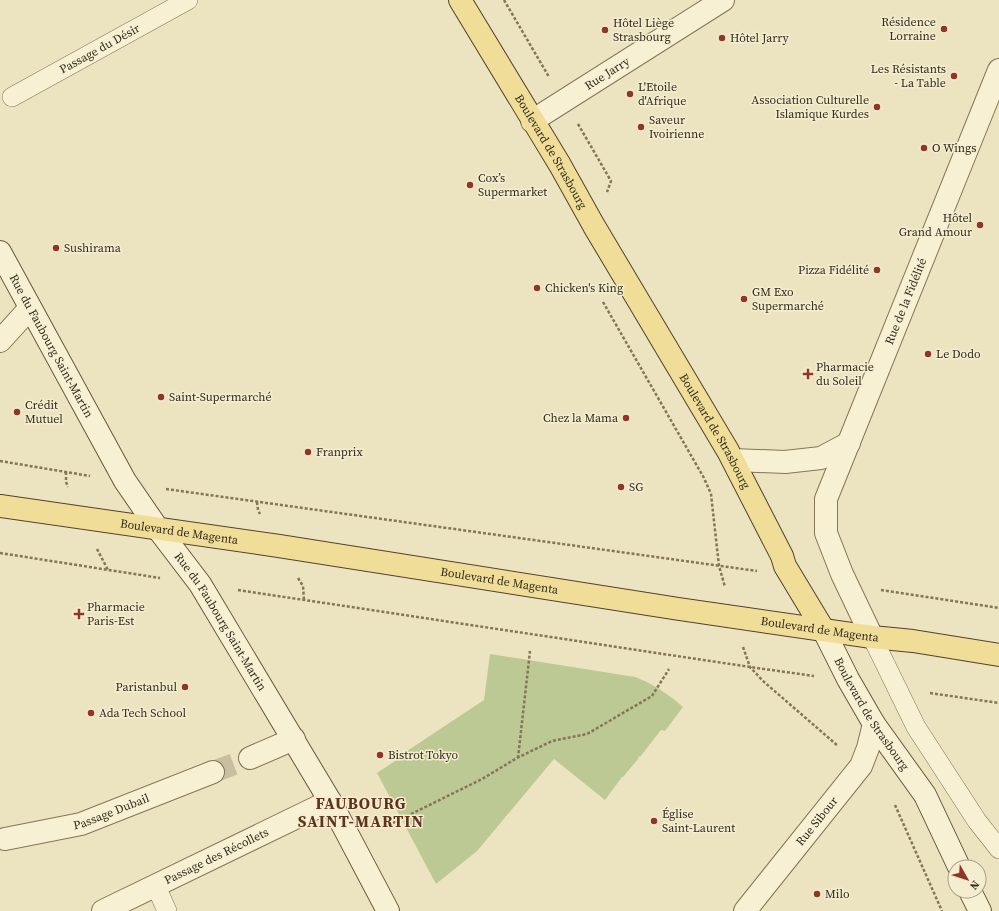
<svg xmlns="http://www.w3.org/2000/svg" width="999" height="911" viewBox="0 0 999 911" font-family="'Source Serif 4',serif">
	<style>
		.green { fill: #bdc995 }
		.lines { fill: none; stroke-linecap: round; stroke-linejoin: round }
		.minor-tunnel { stroke: #c7bf9f; stroke-width: 22; stroke-dasharray: 22 11; stroke-linecap: butt }
		.service-casing { stroke: #847559; stroke-width: 20 }
		.pedestrian-casing { stroke: #847559; stroke-width: 24 }
		.minor-casing { stroke: #847559; stroke-width: 24 }
		.secondary-casing { stroke: #66563c; stroke-width: 24 }
		.primary-casing { stroke: #52422d; stroke-width: 24 }
		.path { stroke: #847559; stroke-width: 2.5; stroke-dasharray: 3 2; stroke-linecap: butt }
		.service { stroke: #f7f0d3; stroke-width: 19 }
		.pedestrian { stroke: #f7f0d3; stroke-width: 22 }
		.minor { stroke: #f7f0d3; stroke-width: 22 }
		.secondary { stroke: #f7f0d3; stroke-width: 22 }
		.primary { stroke: #efdd98; stroke-width: 22 }
		.poi-dot { fill: #91352b; stroke: #f4edcf; stroke-width: 1.5 }
		.labels { text-anchor: middle; stroke-width: 3; stroke-linejoin: round; paint-order: stroke }
		.poi-label { font-size: 12px; fill: #342b1d; stroke: #f4edcf; text-anchor: start }
		.street-label { font-size: 12px; fill: #342b1d; stroke: #f4edcf }
		.district-label { font-size: 16px; font-weight: bold; letter-spacing: 1px; fill: #5f331d; stroke: #f4edcf }
	</style>
	<rect width="100%" height="100%" fill="#ece4c0"/>
	<path class="green" d="M490 654 635 677C654 684 668 694 683 707L665 731 661 730 640 757 639 756 638 759 623 777H622L605 800 554 759 477 851 436 884 377 773 401 757V755L484 700Z"/>
	<g class="lines">
		<polyline class="minor-tunnel" points="213,772 250,758"/>
		<defs>
			<g id="service">
				<path id="s1" d="M12 97 188 0"/>
				<polyline points="872,637 916,727 977,821 999,849"/>
				<polyline points="156,886 167,911"/>
			</g>
			<polyline id="pedestrian" points="0,341 30,308"/>
			<g id="minor">
				<path id="s2" d="M532 121 723 0"/>
				<polyline points="733,460 785,462 821,458 849,443"/>
				<path id="s3" d="M872 637 842 574 826 533V499L999 70"/>
				<polyline points="250,758 294,739"/>
				<path id="s4" d="M5 839 81 824 213 772"/>
				<path id="s5" d="M103 911 330 801"/>
				<path id="s6" d="M745 911 861 766 868 748 874 724"/>
			</g>
			<g id="secondary">
				<path id="s7" d="M0 252 125 481 158 529 200 584 330 801 388 911"/>
				<path id="s8" d="M823 629 848 679 874 724 925 795 959 867"/>
				<polyline points="970,891 980,911"/>
			</g>
			<g id="primary">
				<path id="s9" d="M460 0 560 165 594 226 728 451 782 556 785 566 823 629"/>
				<path id="s10" d="M0 506 279 546 679 609 872 637 913 641 999 655"/>
			</g>
		</defs>
		<use href="#service" class="service-casing"/>
		<use href="#pedestrian" class="pedestrian-casing"/>
		<use href="#minor" class="minor-casing"/>
		<use href="#secondary" class="secondary-casing"/>
		<use href="#primary" class="primary-casing"/>
		<g class="path">
			<polyline points="504,0 549,77"/>
			<polyline points="578,124 611,181 607,192"/>
			<polyline points="603,302 704,478 711,494 719,566 725,587"/>
			<polyline points="0,461 90,476"/>
			<polyline points="66,472 66,482 68,487"/>
			<polyline points="166,489 757,571"/>
			<polyline points="257,502 258,510 260,514"/>
			<polyline points="97,549 108,570"/>
			<polyline points="0,553 160,578"/>
			<polyline points="298,578 303,586 304,600"/>
			<polyline points="238,590 750,667 814,676"/>
			<polyline points="881,590 999,608"/>
			<polyline points="743,647 750,667 763,681 838,746"/>
			<polyline points="930,693 999,703"/>
			<polyline points="518,758 530,651"/>
			<polyline points="895,805 942,911"/>
			<polyline points="393,823 482,779 517,758 552,741 587,734 652,696 669,669"/>
		</g>
		<use href="#service" class="service"/>
		<use href="#pedestrian" class="pedestrian"/>
		<use href="#minor" class="minor"/>
		<use href="#secondary" class="secondary"/>
		<use href="#primary" class="primary"/>
	</g>
	<g class="poi-dot">
		<circle cx="944" cy="29" r="4"/>
		<circle cx="605" cy="30" r="4"/>
		<circle cx="722" cy="38" r="4"/>
		<circle cx="954" cy="76" r="4"/>
		<circle cx="630" cy="94" r="4"/>
		<circle cx="877" cy="107" r="4"/>
		<circle cx="641" cy="127" r="4"/>
		<circle cx="924" cy="148" r="4"/>
		<circle cx="470" cy="185" r="4"/>
		<circle cx="980" cy="225" r="4"/>
		<circle cx="56" cy="248" r="4"/>
		<circle cx="877" cy="270" r="4"/>
		<circle cx="537" cy="288" r="4"/>
		<circle cx="744" cy="299" r="4"/>
		<circle cx="928" cy="354" r="4"/>
		<path d="M806 368h4v4h4v4h-4v4h-4v-4h-4v-4h4z"/>
		<circle cx="161" cy="397" r="4"/>
		<circle cx="17" cy="412" r="4"/>
		<circle cx="626" cy="418" r="4"/>
		<circle cx="308" cy="452" r="4"/>
		<circle cx="621" cy="487" r="4"/>
		<path d="M77 608h4v4h4v4h-4v4h-4v-4h-4v-4h4z"/>
		<circle cx="185" cy="687" r="4"/>
		<circle cx="91" cy="713" r="4"/>
		<circle cx="380" cy="755" r="4"/>
		<circle cx="654" cy="821" r="4"/>
		<circle cx="817" cy="894" r="4"/>
	</g>
	<g class="labels">
		<g class="poi-label">
			<text x="936" y="26" text-anchor="end">Résidence<tspan x="936" dy="14">Lorraine</tspan></text>
			<text x="613" y="27">Hôtel Liège<tspan x="613" dy="14">Strasbourg</tspan></text>
			<text x="730" y="42">Hôtel Jarry</text>
			<text x="946" y="73" text-anchor="end">Les Résistants<tspan x="946" dy="14">- La Table</tspan></text>
			<text x="638" y="91">L'Etoile<tspan x="638" dy="14">d'Afrique</tspan></text>
			<text x="869" y="104" text-anchor="end">Association Culturelle<tspan x="869" dy="14">Islamique Kurdes</tspan></text>
			<text x="649" y="124">Saveur<tspan x="649" dy="14">Ivoirienne</tspan></text>
			<text x="932" y="152">O Wings</text>
			<text x="478" y="182">Cox’s<tspan x="478" dy="14">Supermarket</tspan></text>
			<text x="972" y="222" text-anchor="end">Hôtel<tspan x="972" dy="14">Grand Amour</tspan></text>
			<text x="64" y="252">Sushirama</text>
			<text x="869" y="274" text-anchor="end">Pizza Fidélité</text>
			<text x="545" y="292">Chicken's King</text>
			<text x="752" y="296">GM Exo<tspan x="752" dy="14">Supermarché</tspan></text>
			<text x="936" y="358">Le Dodo</text>
			<text x="816" y="371">Pharmacie<tspan x="816" dy="14">du Soleil</tspan></text>
			<text x="169" y="401">Saint-Supermarché</text>
			<text x="25" y="409">Crédit<tspan x="25" dy="14">Mutuel</tspan></text>
			<text x="618" y="422" text-anchor="end">Chez la Mama</text>
			<text x="316" y="456">Franprix</text>
			<text x="629" y="491">SG</text>
			<text x="87" y="611">Pharmacie<tspan x="87" dy="14">Paris-Est</tspan></text>
			<text x="177" y="691" text-anchor="end">Paristanbul</text>
			<text x="99" y="717">Ada Tech School</text>
			<text x="388" y="759">Bistrot Tokyo</text>
			<text x="662" y="818">Église<tspan x="662" dy="14">Saint-Laurent</tspan></text>
			<text x="825" y="898">Milo</text>
		</g>
		<g class="street-label">
			<text dy="4" stroke="none"><textPath href="#s1" startOffset="100">Passage du Désir</textPath></text>
			<text dy="4" stroke="none"><textPath href="#s2" startOffset="89">Rue Jarry</textPath></text>
			<text dy="4" stroke="none"><textPath href="#s9" startOffset="177">Boulevard de Strasbourg</textPath></text>
			<text dy="4" stroke="none"><textPath href="#s3" startOffset="361">Rue de la Fidélité</textPath></text>
			<text dy="4" stroke="none"><textPath href="#s7" startOffset="107">Rue du Faubourg Saint-Martin</textPath></text>
			<text dy="4" stroke="none"><textPath href="#s9" startOffset="501">Boulevard de Strasbourg</textPath></text>
			<text dy="4" stroke="none"><textPath href="#s10" startOffset="181">Boulevard de Magenta</textPath></text>
			<text dy="4" stroke="none"><textPath href="#s10" startOffset="505">Boulevard de Magenta</textPath></text>
			<text dy="4" stroke="none"><textPath href="#s7" startOffset="431">Rue du Faubourg Saint-Martin</textPath></text>
			<text dy="4" stroke="none"><textPath href="#s10" startOffset="829">Boulevard de Magenta</textPath></text>
			<text dy="4" stroke="none"><textPath href="#s8" startOffset="98">Boulevard de Strasbourg</textPath></text>
			<text dy="4" stroke="none"><textPath href="#s4" startOffset="110">Passage Dubail</textPath></text>
			<text dy="4" stroke="none"><textPath href="#s6" startOffset="115">Rue Sibour</textPath></text>
			<text dy="4" stroke="none"><textPath href="#s5" startOffset="126">Passage des Récollets</textPath></text>
		</g>
		<g class="district-label">
			<text x="361" y="809">FAUBOURG<tspan x="361" dy="18">SAINT-MARTIN</tspan></text>
		</g>
	</g>
	<g transform="translate(967 879) rotate(129)"><circle r="19" fill="#f4edcf" stroke="#a79f88"/>
	<path d="M0-3L7 15L0 10L-7 15Z" fill="#91352b"/>
	<text y="-6" font-size="11" font-weight="bold" text-anchor="middle" fill="#342b1d">N</text>
	</g>
</svg>
